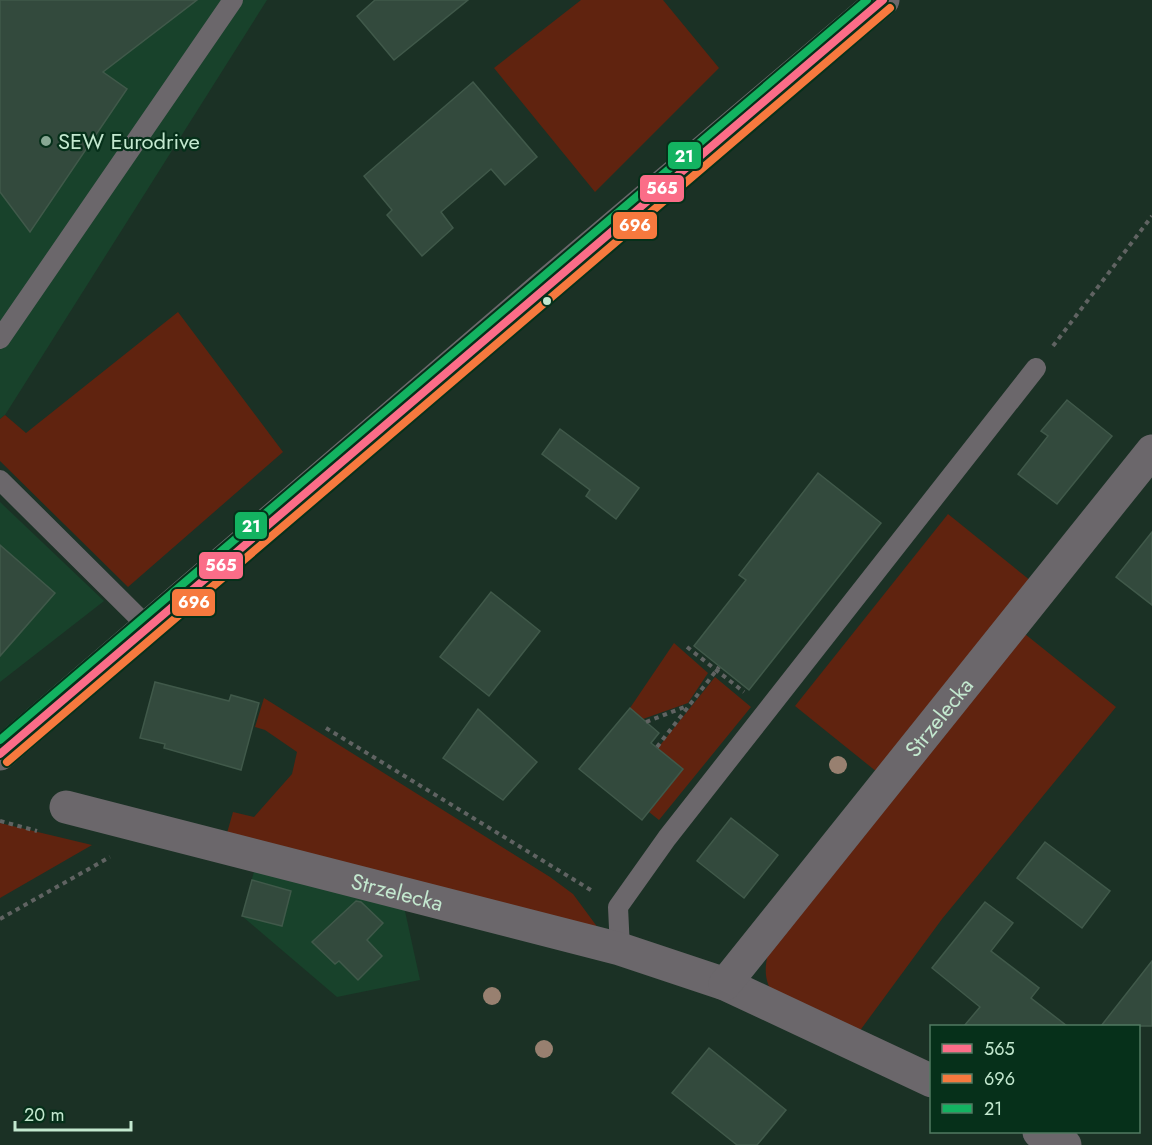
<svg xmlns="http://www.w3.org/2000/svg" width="1152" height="1145" viewBox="0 0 1152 1145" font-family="Jost,sans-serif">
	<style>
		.built { fill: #18422b }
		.green { fill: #60230f }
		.building { fill: #334a3d; stroke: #40594a; stroke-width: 1.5 }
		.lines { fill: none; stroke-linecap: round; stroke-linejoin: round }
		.path { stroke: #606362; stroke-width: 4; stroke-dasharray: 4.5 4.5; stroke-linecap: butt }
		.service { stroke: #6b676b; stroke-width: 20 }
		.minor { stroke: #6b676b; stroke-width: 33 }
		.tertiary { stroke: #6b676b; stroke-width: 33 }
		.bus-1-casing { stroke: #06301a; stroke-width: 12 }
		.bus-2-casing { stroke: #06301a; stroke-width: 12 }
		.bus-3-casing { stroke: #06301a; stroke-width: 12 }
		.bus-1 { stroke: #fb6d88; stroke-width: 8 }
		.bus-2 { stroke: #f6793e; stroke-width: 8 }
		.bus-3 { stroke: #13b361; stroke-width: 8 }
		.tree { fill: #988070 }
		.poi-dot { fill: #88a894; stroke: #06301a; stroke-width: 2 }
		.bus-dot { fill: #c3e8cf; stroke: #06301a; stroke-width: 2 }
		.labels { text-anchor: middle; stroke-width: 4.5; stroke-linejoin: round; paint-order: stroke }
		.poi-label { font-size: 22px; fill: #c3e8cf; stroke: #06301a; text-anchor: start }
		.street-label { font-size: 22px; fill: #c3e8cf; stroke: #06301a }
		.line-badge { stroke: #06301a; stroke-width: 2 }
		.badge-label { font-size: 16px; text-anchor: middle; font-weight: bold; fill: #fff }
	</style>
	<rect width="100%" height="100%" fill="#1b3125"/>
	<g class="built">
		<polygon points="0,0 267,0 5,415 0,419"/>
		<polygon points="0,502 104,601 0,682"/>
		<polygon points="256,864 403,902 420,980 337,997 242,916"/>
	</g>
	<g class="green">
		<polygon points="581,0 663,0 719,68 595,192 494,68"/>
		<polygon points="178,312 283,452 128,587 0,461 0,419 5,415 26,433"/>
		<polygon points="948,514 1031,581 877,772 795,706"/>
		<path d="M1020 630 1116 707 942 919 856 1036C833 1025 796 1011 777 996 761 984 765 960 771 945Z"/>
		<polygon points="674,643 708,673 688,703 643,719 630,708"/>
		<polygon points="715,677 751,707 659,820 649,812 683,769 657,749"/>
		<polygon points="264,698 550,877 573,894 604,936 227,833 233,812 254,817 292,774 297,752 265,730 255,727"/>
		<polygon points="0,823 92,845 0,898"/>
	</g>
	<g class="building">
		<polygon points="0,0 197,0 103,72 127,89 30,232 0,192"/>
		<polygon points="375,0 468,0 394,60 357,16"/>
		<polygon points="473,82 537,157 505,185 491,169 441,212 453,228 422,256 387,215 392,210 364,176"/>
		<polygon points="1067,400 1112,436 1057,504 1018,474 1048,436 1041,431"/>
		<polygon points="560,429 639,488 616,519 586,496 590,490 542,454"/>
		<polygon points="818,473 881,523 749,690 694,646 746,580 739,575"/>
		<polygon points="1152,532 1152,605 1116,577"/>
		<polygon points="0,545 55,593 0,656"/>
		<polygon points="491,592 540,631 489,696 440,657"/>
		<polygon points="155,682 229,701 231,695 259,703 241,770 164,748 165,744 140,738"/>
		<polygon points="630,708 659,733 651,743 683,769 642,820 579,769"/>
		<polygon points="478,709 537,762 503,800 443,758"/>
		<polygon points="731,818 778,855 744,898 697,861"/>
		<polygon points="1045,842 1110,891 1082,928 1017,878"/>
		<polygon points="252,880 291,891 282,926 242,916"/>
		<polygon points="356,901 361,902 383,923 367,940 382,956 358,980 339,961 335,964 312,942"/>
		<polygon points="985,902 1013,923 991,951 1039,988 1031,998 1067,1026 964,1026 980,1007 932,968"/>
		<polygon points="1152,961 1152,1026 1101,1026"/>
		<polygon points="709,1048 786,1110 757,1145 737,1145 672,1093"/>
	</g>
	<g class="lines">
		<g class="path">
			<polyline points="1053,346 1152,216"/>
			<polyline points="687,647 744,692"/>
			<polyline points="646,722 687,706"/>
			<polyline points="326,728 594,892"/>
			<polyline points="657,747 719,667"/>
			<polyline points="0,821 37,831"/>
			<polyline points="0,919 110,857"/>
		</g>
		<g class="service">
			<polyline points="0,339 233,0"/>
			<polyline points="0,480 147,626"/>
			<polyline points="620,949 618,907 667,838 1036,368"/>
		</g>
		<g class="minor">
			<path id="s1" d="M66 807 620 949 725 984 932 1081"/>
			<path id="s2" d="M725 984 1152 451"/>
			<polyline points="1039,1132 1065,1145"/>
		</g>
		<polyline class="tertiary" points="0,754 539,291 883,0"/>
		<defs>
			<polyline id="bus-1" points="0,754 883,0"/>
			<polyline id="bus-2" points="7,762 890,8"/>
			<polyline id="bus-3" points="0,740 867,0"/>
		</defs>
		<use href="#bus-1" class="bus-1-casing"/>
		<use href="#bus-2" class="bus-2-casing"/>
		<use href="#bus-3" class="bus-3-casing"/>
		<use href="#bus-1" class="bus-1"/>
		<use href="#bus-2" class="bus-2"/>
		<use href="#bus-3" class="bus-3"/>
	</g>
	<g class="tree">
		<circle cx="838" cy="765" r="9"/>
		<circle cx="492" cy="996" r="9"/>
		<circle cx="544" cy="1049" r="9"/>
	</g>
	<circle class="poi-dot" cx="46" cy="141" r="6"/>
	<circle class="bus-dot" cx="547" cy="301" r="5"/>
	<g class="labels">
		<g class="poi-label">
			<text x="58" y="149">SEW Eurodrive</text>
		</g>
		<g class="street-label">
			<text dy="8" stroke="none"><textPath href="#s2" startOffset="342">Strzelecka</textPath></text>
			<text dy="8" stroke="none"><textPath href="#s1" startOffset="342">Strzelecka</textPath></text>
		</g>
	</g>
	<g class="line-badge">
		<rect x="667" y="141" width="35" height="29" rx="6" fill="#13b361"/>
		<rect x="639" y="174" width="46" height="29" rx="6" fill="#fb6d88"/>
		<rect x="612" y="211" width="46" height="29" rx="6" fill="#f6793e"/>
		<rect x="234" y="511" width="34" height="29" rx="6" fill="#13b361"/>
		<rect x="198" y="551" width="46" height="29" rx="6" fill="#fb6d88"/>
		<rect x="171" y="588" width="45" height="29" rx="6" fill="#f6793e"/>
	</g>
	<g class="badge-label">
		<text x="684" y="162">21</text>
		<text x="662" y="194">565</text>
		<text x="635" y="231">696</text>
		<text x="251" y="532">21</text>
		<text x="221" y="571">565</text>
		<text x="194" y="608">696</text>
	</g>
	<rect x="930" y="1025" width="210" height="108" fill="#06301a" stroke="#527a62" stroke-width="1.5"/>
	<rect x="942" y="1044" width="30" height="9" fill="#fb6d88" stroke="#527a62" stroke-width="1.5"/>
	<text x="984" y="1055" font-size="18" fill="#c3e8cf">565</text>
	<rect x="942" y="1074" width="30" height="9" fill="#f6793e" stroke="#527a62" stroke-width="1.5"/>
	<text x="984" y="1085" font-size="18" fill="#c3e8cf">696</text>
	<rect x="942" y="1104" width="30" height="9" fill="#13b361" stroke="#527a62" stroke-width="1.5"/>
	<text x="984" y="1115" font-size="18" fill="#c3e8cf">21</text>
	<path d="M15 1121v9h116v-9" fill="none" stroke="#c3e8cf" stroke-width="3"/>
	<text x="24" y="1121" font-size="18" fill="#c3e8cf" stroke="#06301a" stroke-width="4.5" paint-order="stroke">20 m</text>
</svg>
